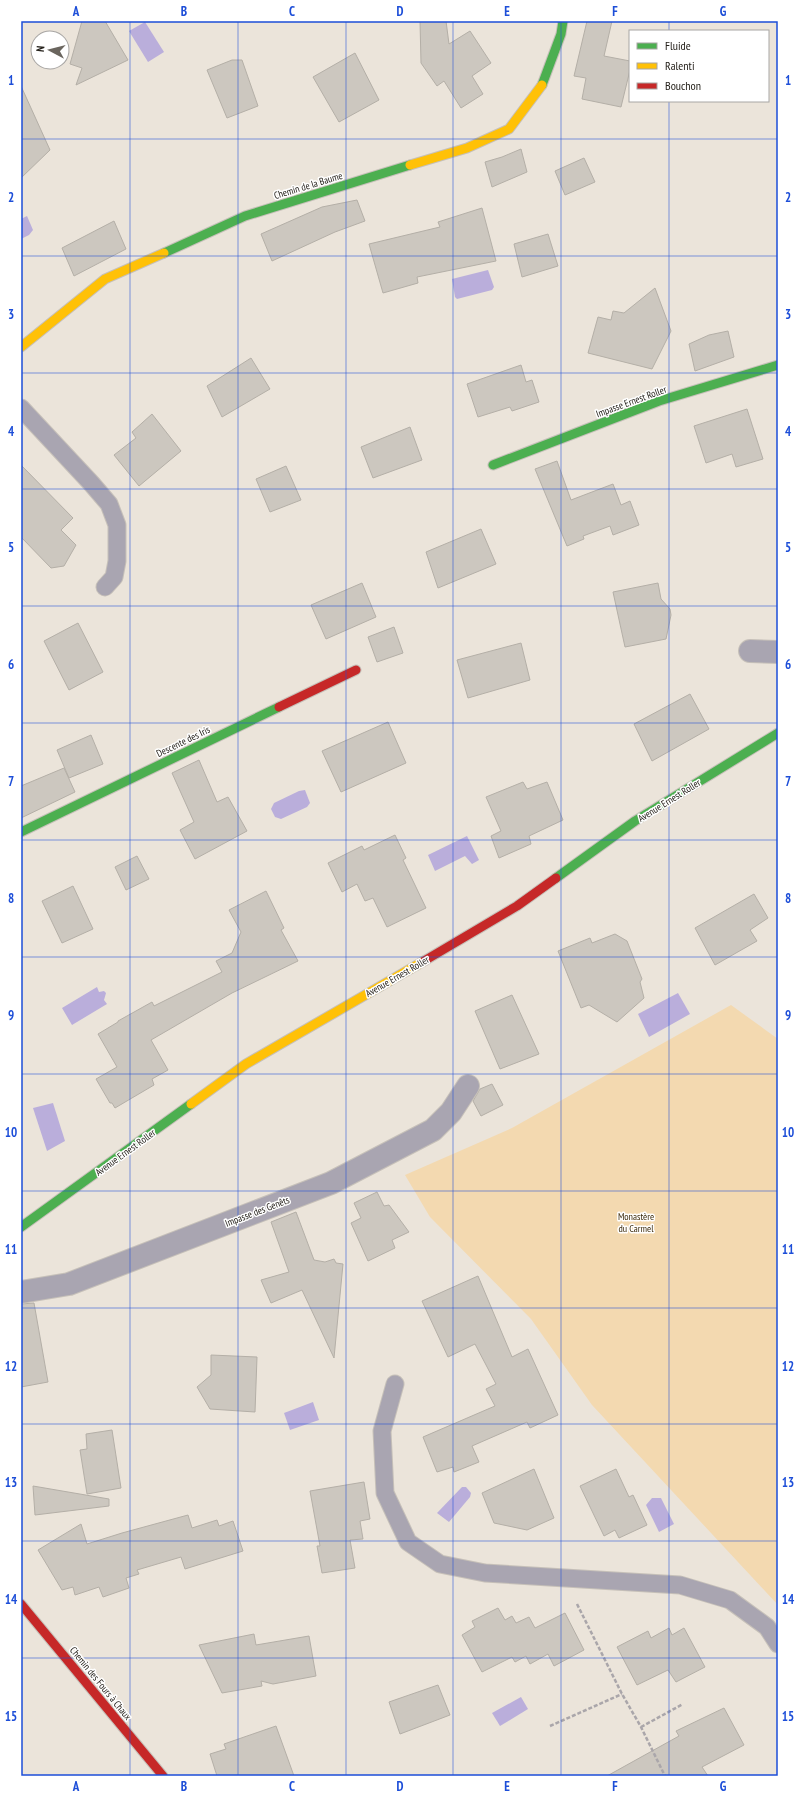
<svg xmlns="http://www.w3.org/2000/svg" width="799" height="1797" viewBox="0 0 799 1797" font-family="'PT Sans Narrow',sans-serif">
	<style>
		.green { fill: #f3d9b0 }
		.water { fill: #baaedb }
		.building { fill: #ccc7bf; stroke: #b4afa7 }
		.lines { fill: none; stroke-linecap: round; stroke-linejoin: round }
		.lane-casing { stroke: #c6c0b9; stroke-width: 19 }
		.street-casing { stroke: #c6c0b9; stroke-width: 24 }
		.fast-casing { stroke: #c6c0b9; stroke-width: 11 }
		.slow-casing { stroke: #c6c0b9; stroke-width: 11 }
		.jam-casing { stroke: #c6c0b9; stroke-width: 11 }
		.path { stroke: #aaa6aa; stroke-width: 2.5; stroke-dasharray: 4 2; stroke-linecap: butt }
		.lane { stroke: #a9a5b1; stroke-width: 17 }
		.street { stroke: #a9a5b1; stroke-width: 22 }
		.fast { stroke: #4caf50; stroke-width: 9 }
		.slow { stroke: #ffc107; stroke-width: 9 }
		.jam { stroke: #c62828; stroke-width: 9 }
		.grid { fill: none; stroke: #1d4ed8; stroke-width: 1; stroke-opacity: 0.55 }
		.labels { text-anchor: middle; stroke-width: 3; stroke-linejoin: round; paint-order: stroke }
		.street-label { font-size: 10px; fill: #25211b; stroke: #fff }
		.park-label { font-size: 10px; fill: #3a290a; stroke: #fff }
		.neatline { fill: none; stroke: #1d4ed8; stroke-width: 1.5 }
		.grid-label { font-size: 13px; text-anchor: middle; font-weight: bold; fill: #1d4ed8 }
	</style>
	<rect width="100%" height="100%" fill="#ebe4da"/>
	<polygon class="green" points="731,1005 778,1039 778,1605 592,1405 531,1319 430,1217 405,1175 512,1128"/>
	<g class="water">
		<polygon points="145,22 164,52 148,62 129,31"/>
		<polygon points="27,216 33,230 29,235 21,239 21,219"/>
		<polygon points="488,270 494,287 492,290 457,299 455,297 452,279"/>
		<polygon points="305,790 310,803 307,807 281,819 275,817 271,809 274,803 299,791"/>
		<polygon points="467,836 479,860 472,864 465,856 435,871 428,855"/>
		<polygon points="97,987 99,992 104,991 106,993 104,1000 107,1004 72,1025 62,1008"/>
		<polygon points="678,993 690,1014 649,1037 638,1014"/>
		<polygon points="53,1103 65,1141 47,1151 33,1108"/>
		<polygon points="313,1402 319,1420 290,1430 284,1413"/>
		<polygon points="462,1487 466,1487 471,1493 470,1497 449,1522 437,1513"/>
		<polygon points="652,1498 661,1498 674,1524 659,1532 646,1505"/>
		<polygon points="521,1697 528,1709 500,1726 492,1713"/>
	</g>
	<g class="building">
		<polygon points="82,21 105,21 128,60 76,85 82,68 70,64"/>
		<polygon points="420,21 446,21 449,44 470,31 491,63 472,76 483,94 461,108 444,81 437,86 421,63"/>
		<polygon points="587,21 612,21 604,56 630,61 630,70 621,107 582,99 586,78 574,76"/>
		<polygon points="355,53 379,100 339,122 313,77"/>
		<polygon points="232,60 242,60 258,106 227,118 207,70"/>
		<polygon points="21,86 50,150 21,178"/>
		<polygon points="521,149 527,172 492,187 485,162 502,157"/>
		<polygon points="584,158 595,182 565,195 555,171"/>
		<polygon points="357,200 365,221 335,232 272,261 261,234 322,207"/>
		<polygon points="482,208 496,261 417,277 418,283 383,293 369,244 440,227 438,222"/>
		<polygon points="114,221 126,249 74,276 62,248"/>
		<polygon points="548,234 558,266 522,277 514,244"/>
		<polygon points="655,288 671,331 652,369 588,353 598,317 611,320 613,311 624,313"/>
		<polygon points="728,331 734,357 695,371 689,344 709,335"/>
		<polygon points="251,358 270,389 222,417 207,386"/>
		<polygon points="521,365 526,382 532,380 539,402 512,411 510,407 478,417 467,384"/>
		<polygon points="747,409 763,459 736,467 732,454 706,463 694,426"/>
		<polygon points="152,414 181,451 139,486 114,455 136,438 132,432"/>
		<polygon points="410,427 422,460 373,478 361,447"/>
		<polygon points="557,461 571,500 613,484 621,505 630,501 639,525 613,535 610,526 583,536 584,539 567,546 535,469"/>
		<polygon points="21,465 73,518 61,530 76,545 64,566 51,568 21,537"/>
		<polygon points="286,466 301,500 270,512 256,479"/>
		<polygon points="481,529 496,564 438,588 426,552"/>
		<polygon points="362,583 376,617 326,639 311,605"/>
		<polygon points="658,583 661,599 670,609 671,615 666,639 625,647 613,592"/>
		<polygon points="78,623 103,672 69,690 44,641"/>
		<polygon points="394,627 403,653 377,662 368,637"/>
		<polygon points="521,643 530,680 468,698 457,660"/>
		<polygon points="690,694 709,729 652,761 634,724"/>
		<polygon points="388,722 406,763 341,792 322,751"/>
		<polygon points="91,735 103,764 69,778 57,750"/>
		<polygon points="199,760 217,802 228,797 247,831 195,859 180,830 194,822 172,773"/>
		<polygon points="64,768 75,792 21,818 21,786"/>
		<polygon points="523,782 527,789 547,782 563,820 529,836 531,844 499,858 491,836 501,831 486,797"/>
		<polygon points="395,835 406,858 403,860 426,908 387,927 373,898 365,901 357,884 342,892 328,863 362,846 364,850"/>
		<polygon points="137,856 149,879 126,890 115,867"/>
		<polygon points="73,886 93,929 62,943 42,901"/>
		<polygon points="266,891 284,928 281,930 298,961 232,993 151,1040 168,1070 152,1079 154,1085 115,1108 112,1103 110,1103 96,1079 117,1067 98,1034 118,1022 118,1021 152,1002 154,1006 222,972 216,961 232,953 241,932 229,910"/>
		<polygon points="754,894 768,918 750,930 757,941 715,965 695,928"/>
		<polygon points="615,934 627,941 642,979 640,982 644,998 617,1022 589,1005 581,1008 558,951 590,938 592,943"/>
		<polygon points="512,995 539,1054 500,1069 475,1011"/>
		<polygon points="492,1084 503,1105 481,1116 473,1101 480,1089"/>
		<polygon points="377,1192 384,1206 389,1205 409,1232 392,1240 395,1248 368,1261 351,1223 361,1218 354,1203"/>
		<polygon points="296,1212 314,1260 325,1262 334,1259 336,1263 343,1264 334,1358 302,1290 271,1303 261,1280 289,1272 271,1222"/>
		<polygon points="478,1276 512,1357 528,1349 558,1415 530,1428 527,1422 472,1446 479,1462 454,1472 453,1467 437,1472 423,1437 495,1406 486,1389 496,1384 475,1344 448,1357 422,1301"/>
		<polygon points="34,1303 48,1382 21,1387 21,1304"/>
		<polygon points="211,1355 257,1357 255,1412 210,1409 197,1387 211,1375"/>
		<polygon points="112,1430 121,1488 87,1494 80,1450 87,1449 86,1434"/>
		<polygon points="534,1469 554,1518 527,1530 494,1523 482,1493"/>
		<polygon points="616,1469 629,1497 633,1495 647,1525 619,1538 615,1530 604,1536 580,1486"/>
		<polygon points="364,1482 370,1519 360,1521 363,1539 350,1540 355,1568 322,1573 317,1546 320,1546 310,1491"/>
		<polygon points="33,1486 109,1499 109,1506 35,1515"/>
		<polygon points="188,1515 192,1528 217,1520 219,1526 233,1521 243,1551 185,1569 181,1557 137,1570 139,1574 126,1578 129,1588 103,1597 99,1587 75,1595 73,1587 62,1590 38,1550 81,1524 87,1544 122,1533"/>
		<polygon points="498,1608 505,1620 512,1616 516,1623 529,1617 535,1628 565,1613 584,1650 554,1666 548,1654 530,1664 526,1656 515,1662 512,1657 482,1672 462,1635 475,1627 472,1621"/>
		<polygon points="669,1628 672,1635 684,1628 705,1667 676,1682 668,1670 637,1685 617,1647 648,1631 651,1638"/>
		<polygon points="254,1634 256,1645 309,1636 316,1676 273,1684 261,1681 262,1686 222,1693 199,1645"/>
		<polygon points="438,1685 450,1715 400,1734 389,1702"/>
		<polygon points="724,1708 744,1745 702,1767 708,1776 607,1776 679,1736 676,1731"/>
		<polygon points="276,1726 294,1776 217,1776 210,1754 226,1749 224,1744"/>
	</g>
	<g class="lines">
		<defs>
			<g id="lane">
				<polyline points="21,408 91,483 109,504 117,525 117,561 114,577 105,587"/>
				<polyline points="395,1384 382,1431 385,1493 408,1542 440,1564 485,1573 680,1585 730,1600 767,1627 778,1644"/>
			</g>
			<g id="street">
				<polyline points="750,651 778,652"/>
				<polyline points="21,1292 69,1284 331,1183 433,1130 451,1112 468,1086"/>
			</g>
			<g id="fast">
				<polyline points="542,85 561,34 563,21"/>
				<polyline points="164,253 245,216 410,165"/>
				<polyline points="493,465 659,401 778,365"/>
				<polyline points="21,832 279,707"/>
				<polyline points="556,878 635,821 778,733"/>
				<polyline points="21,1227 191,1104"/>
			</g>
			<g id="slow">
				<polyline points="410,165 467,148 509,129 542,85"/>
				<polyline points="21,347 105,279 164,253"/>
				<polyline points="191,1104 246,1064 424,961"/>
			</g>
			<g id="jam">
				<polyline points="279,707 356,670"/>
				<polyline points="424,961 517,906 556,878"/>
				<polyline points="21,1604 163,1776"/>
			</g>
		</defs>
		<use href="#lane" class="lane-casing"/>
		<use href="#street" class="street-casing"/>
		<use href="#fast" class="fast-casing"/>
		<use href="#slow" class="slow-casing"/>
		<use href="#jam" class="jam-casing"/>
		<g class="path">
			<polyline points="577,1604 622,1694 641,1727 665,1776"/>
			<polyline points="550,1726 622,1694"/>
			<polyline points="641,1727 683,1704"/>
		</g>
		<use href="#lane" class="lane"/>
		<use href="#street" class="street"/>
		<use href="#fast" class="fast"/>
		<use href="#slow" class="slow"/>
		<use href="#jam" class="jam"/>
	</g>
	<path class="grid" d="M130 21V1776M238 21V1776M346 21V1776M453 21V1776M561 21V1776M669 21V31M669 101V1776M21 139H778M21 256H778M21 373H778M21 489H778M21 606H778M21 723H778M21 840H778M21 957H778M21 1074H778M21 1191H778M21 1308H778M21 1424H778M21 1541H778M21 1658H778"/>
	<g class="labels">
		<g class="street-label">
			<text transform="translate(308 185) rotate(-17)" y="4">Chemin de la Baume</text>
			<text transform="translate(631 401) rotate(-20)" y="4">Impasse Ernest Roller</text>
			<text transform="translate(183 741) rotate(-26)" y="4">Descente des Iris</text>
			<text transform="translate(669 800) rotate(-32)" y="4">Avenue Ernest Roller</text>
			<text transform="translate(397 976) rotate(-30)" y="4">Avenue Ernest Roller</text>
			<text transform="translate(125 1152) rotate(-36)" y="4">Avenue Ernest Roller</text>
			<text transform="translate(257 1211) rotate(-21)" y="4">Impasse des Genêts</text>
			<text transform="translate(101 1683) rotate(51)" y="4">Chemin des Fours à Chaux</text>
		</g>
		<g class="park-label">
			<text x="636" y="1220">Monastère<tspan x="636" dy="12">du Carmel</tspan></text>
		</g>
	</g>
	<rect width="799" height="1797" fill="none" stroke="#ffffff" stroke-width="44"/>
	<rect x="629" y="30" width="140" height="72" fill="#ffffff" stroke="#a8a6a4"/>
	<rect x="637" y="43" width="20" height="6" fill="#4caf50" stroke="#a8a6a4"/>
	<text x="665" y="50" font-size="12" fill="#25211b">Fluide</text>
	<rect x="637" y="63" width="20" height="6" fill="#ffc107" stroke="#a8a6a4"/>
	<text x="665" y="70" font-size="12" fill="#25211b">Ralenti</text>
	<rect x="637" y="83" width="20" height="6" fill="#c62828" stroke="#a8a6a4"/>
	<text x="665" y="90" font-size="12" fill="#25211b">Bouchon</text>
	<g transform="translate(50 50) rotate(277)"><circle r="19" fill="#ffffff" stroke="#a8a6a4"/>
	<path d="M0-3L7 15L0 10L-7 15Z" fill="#6a655e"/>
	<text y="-6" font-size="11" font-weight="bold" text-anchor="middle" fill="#25211b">N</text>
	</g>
	<rect x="22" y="22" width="755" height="1753" class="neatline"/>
	<g class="grid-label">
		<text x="76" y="16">A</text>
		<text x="184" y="16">B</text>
		<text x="292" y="16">C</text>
		<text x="400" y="16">D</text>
		<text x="507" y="16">E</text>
		<text x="615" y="16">F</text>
		<text x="723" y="16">G</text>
		<text x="11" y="85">1</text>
		<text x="788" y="85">1</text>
		<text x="11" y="202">2</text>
		<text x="788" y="202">2</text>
		<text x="11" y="319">3</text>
		<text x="788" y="319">3</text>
		<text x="11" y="436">4</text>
		<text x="788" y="436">4</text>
		<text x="11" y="552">5</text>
		<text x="788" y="552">5</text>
		<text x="11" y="669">6</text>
		<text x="788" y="669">6</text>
		<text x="11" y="786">7</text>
		<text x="788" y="786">7</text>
		<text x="11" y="903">8</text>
		<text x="788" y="903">8</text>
		<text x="11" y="1020">9</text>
		<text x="788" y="1020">9</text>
		<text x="11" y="1137">10</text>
		<text x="788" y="1137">10</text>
		<text x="11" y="1254">11</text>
		<text x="788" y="1254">11</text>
		<text x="11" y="1371">12</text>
		<text x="788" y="1371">12</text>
		<text x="11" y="1487">13</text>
		<text x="788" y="1487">13</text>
		<text x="11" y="1604">14</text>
		<text x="788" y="1604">14</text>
		<text x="11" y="1721">15</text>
		<text x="788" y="1721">15</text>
		<text x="76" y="1791">A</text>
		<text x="184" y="1791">B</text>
		<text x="292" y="1791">C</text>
		<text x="400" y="1791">D</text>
		<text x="507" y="1791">E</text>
		<text x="615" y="1791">F</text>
		<text x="723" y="1791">G</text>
	</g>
</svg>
